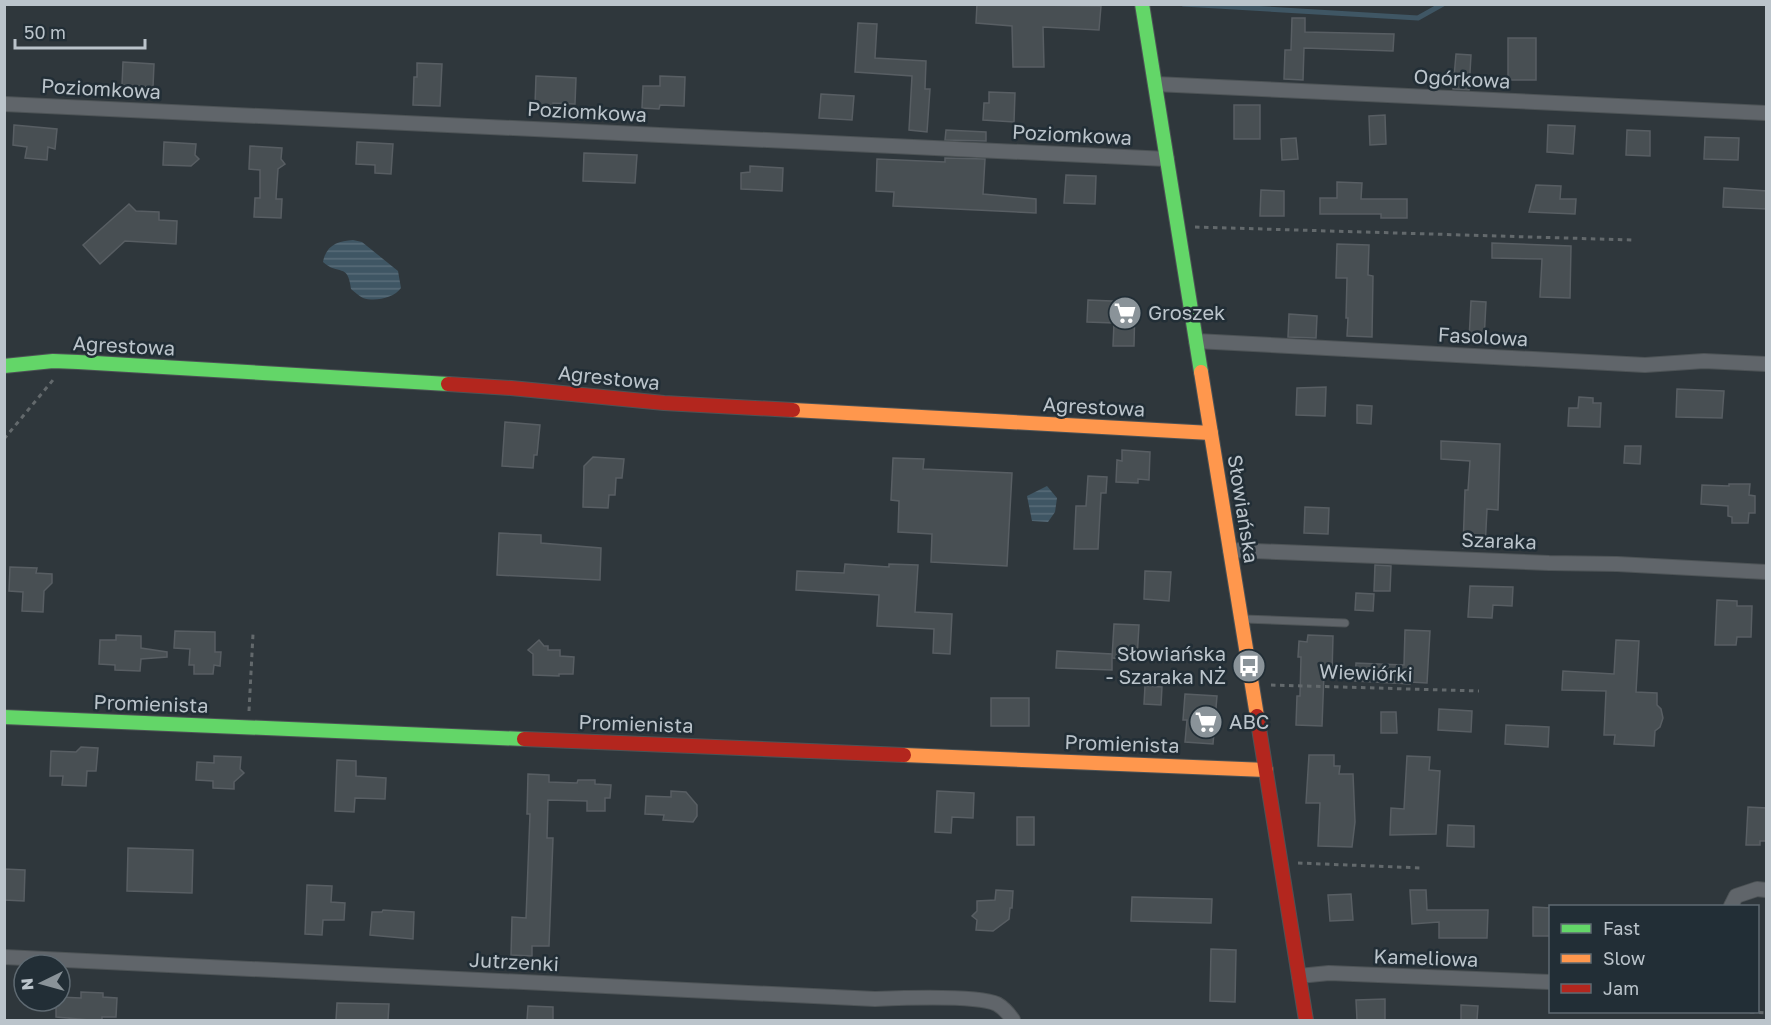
<svg xmlns="http://www.w3.org/2000/svg" width="1771" height="1025" viewBox="0 0 1771 1025" font-family="'Golos Text',sans-serif">
	<style>
		.water { fill: url(#water-rules) }
		.lines { fill: none; stroke-linecap: round; stroke-linejoin: round }
		.stream { stroke: #3f5664; stroke-width: 5 }
		.building { fill: #484f53; stroke: #585e63; stroke-width: 1.5 }
		.lane-casing { stroke: #4d5356; stroke-width: 9 }
		.street-casing { stroke: #4d5356; stroke-width: 16 }
		.fast-casing { stroke: #4d5356; stroke-width: 16 }
		.slow-casing { stroke: #4d5356; stroke-width: 16 }
		.jam-casing { stroke: #4d5356; stroke-width: 16 }
		.path { stroke: #63696c; stroke-width: 3; stroke-dasharray: 4.5 4.5; stroke-linecap: butt }
		.lane { stroke: #60656a; stroke-width: 7 }
		.street { stroke: #60656a; stroke-width: 14 }
		.fast { stroke: #63d668; stroke-width: 14 }
		.slow { stroke: #ff974d; stroke-width: 14 }
		.jam { stroke: #b3261e; stroke-width: 14 }
		.labels { text-anchor: middle; stroke-width: 5; stroke-linejoin: round; paint-order: stroke }
		.street-label { font-size: 20px; fill: #bbc4cb; stroke: #222e36 }
		.poi-label { font-size: 20px; fill: #bbc4cb; stroke: #222e36; text-anchor: start }
	</style>
	<defs>
		<pattern id="water-rules" width="6" height="5" patternUnits="userSpaceOnUse" patternTransform="scale(1.5)"><rect width="6" height="5" fill="#3f5664"/><path d="M0 2.5h6" fill="none" stroke="#596d79"/></pattern>
	</defs>
	<rect width="100%" height="100%" fill="#2f373c"/>
	<g class="water">
		<path d="M353 240 362 242 398 271 401 288C394 298 375 302 363 298 359 296 355 292 351 289 348 262 338 276 323 262 326 245 338 241 353 240Z"/>
		<polygon points="1047,486 1057,498 1055,512 1048,522 1032,521 1027,496"/>
	</g>
	<g class="lines">
		<polyline class="stream" points="1183,4 1418,18 1443,4"/>
	</g>
	<g class="building">
		<polygon points="977,4 1101,6 1099,30 1043,27 1044,67 1013,67 1012,26 976,23"/>
		<polygon points="1292,18 1305,18 1305,32 1394,34 1393,51 1304,48 1303,80 1284,79 1285,50 1291,50"/>
		<polygon points="858,23 877,24 875,58 926,61 925,89 930,89 927,132 909,130 912,76 855,72"/>
		<rect x="1508" y="38" width="28" height="42"/>
		<polygon points="1456,54 1471,55 1469,90 1453,89"/>
		<polygon points="123,62 154,64 153,87 122,85"/>
		<polygon points="417,63 442,64 440,106 413,105 414,77 417,77"/>
		<polygon points="536,76 576,78 575,104 553,103 553,106 535,105"/>
		<polygon points="660,76 685,77 684,106 660,105 659,109 642,108 643,86 660,86"/>
		<polygon points="989,92 1015,93 1014,122 983,120 984,103 989,103"/>
		<polygon points="821,94 854,96 852,120 819,118"/>
		<rect x="1234" y="105" width="26" height="34"/>
		<polygon points="1385,115 1386,144 1370,145 1369,116"/>
		<polygon points="14,125 57,129 55,149 48,147 47,160 25,158 27,147 13,145"/>
		<polygon points="1548,125 1575,126 1573,154 1547,152"/>
		<polygon points="946,130 986,132 986,141 945,140"/>
		<polygon points="1627,130 1650,131 1650,156 1626,155"/>
		<polygon points="1705,137 1739,138 1738,160 1704,159"/>
		<polygon points="1296,138 1298,159 1282,160 1281,139"/>
		<polygon points="164,142 196,144 195,155 199,159 191,166 163,165"/>
		<polygon points="357,142 393,144 391,174 375,173 375,165 356,164"/>
		<polygon points="250,146 282,148 281,159 285,164 278,169 276,199 282,199 281,218 254,217 255,198 260,198 260,170 249,169"/>
		<polygon points="584,153 637,155 635,183 583,181"/>
		<polygon points="945,158 985,159 983,194 1036,199 1036,213 893,206 894,192 876,191 877,159 945,162"/>
		<polygon points="750,166 783,168 782,191 741,189 741,173 750,172"/>
		<polygon points="1066,175 1096,176 1095,204 1064,203"/>
		<polygon points="1337,182 1362,183 1361,199 1407,199 1407,218 1381,218 1381,214 1320,214 1320,198 1337,198"/>
		<polygon points="1536,185 1561,186 1560,199 1576,199 1575,214 1529,212"/>
		<polygon points="1724,188 1767,191 1767,209 1723,207"/>
		<polygon points="1261,190 1284,191 1284,216 1260,216"/>
		<polygon points="129,204 136,211 159,212 159,220 177,221 176,244 125,241 100,264 83,245"/>
		<polygon points="1492,243 1571,246 1570,298 1540,297 1542,259 1492,258"/>
		<polygon points="1337,244 1369,245 1368,275 1373,276 1372,337 1347,336 1348,318 1346,318 1347,278 1336,278"/>
		<polygon points="1088,300 1135,302 1134,346 1113,346 1114,323 1087,322"/>
		<polygon points="1471,301 1486,302 1484,341 1469,340"/>
		<polygon points="1289,314 1317,316 1316,338 1288,337"/>
		<polygon points="1326,387 1325,416 1296,415 1297,388"/>
		<polygon points="1677,389 1724,391 1722,418 1676,417"/>
		<polygon points="1579,397 1593,398 1593,403 1601,403 1600,427 1568,426 1569,408 1578,408"/>
		<polygon points="1357,405 1372,406 1371,424 1357,423"/>
		<polygon points="505,422 540,425 537,455 534,455 533,468 502,466"/>
		<polygon points="1441,441 1500,444 1498,510 1487,509 1485,549 1463,548 1465,490 1468,490 1470,461 1441,459"/>
		<polygon points="1625,446 1641,446 1640,464 1624,463"/>
		<polygon points="1122,450 1150,452 1149,480 1138,479 1138,483 1116,482 1117,460 1122,461"/>
		<polygon points="593,457 624,459 622,478 616,478 615,495 609,495 608,508 583,507 584,466"/>
		<polygon points="893,458 924,459 923,469 1012,473 1007,566 931,562 932,534 898,532 899,501 891,500"/>
		<polygon points="1088,476 1107,477 1106,493 1101,493 1098,549 1074,549 1076,506 1086,506"/>
		<polygon points="1729,484 1750,484 1749,495 1755,496 1755,513 1749,513 1748,523 1732,523 1732,517 1728,516 1728,506 1701,504 1702,485 1729,486"/>
		<polygon points="1305,507 1329,508 1328,534 1304,533"/>
		<polygon points="499,533 541,535 541,543 601,548 600,580 497,575"/>
		<polygon points="845,564 889,567 889,564 918,565 915,612 952,614 950,654 933,653 934,629 877,626 879,595 796,590 797,571 844,573"/>
		<polygon points="1375,565 1391,566 1390,591 1374,591"/>
		<polygon points="10,567 37,568 36,573 52,574 52,583 44,591 43,612 22,611 23,592 9,591"/>
		<polygon points="1145,571 1171,572 1169,601 1144,599"/>
		<polygon points="1470,586 1513,587 1512,606 1493,605 1492,618 1468,617"/>
		<polygon points="1356,593 1374,594 1373,611 1355,610"/>
		<polygon points="1717,600 1737,601 1737,606 1752,606 1751,637 1737,637 1736,645 1715,645"/>
		<polygon points="1114,624 1139,625 1137,659 1112,658"/>
		<polygon points="1405,630 1430,631 1427,683 1410,682 1410,684 1355,681 1356,663 1404,665"/>
		<polygon points="175,631 215,632 215,652 221,652 220,666 214,665 213,674 194,674 194,665 189,665 190,649 174,648"/>
		<polygon points="116,635 141,636 141,648 167,652 167,657 141,659 140,671 115,670 115,665 99,664 100,640 116,640"/>
		<polygon points="1308,635 1333,636 1332,673 1324,673 1322,726 1296,725 1297,696 1300,696 1301,657 1298,657 1299,641 1307,642"/>
		<polygon points="539,640 544,646 548,646 548,650 560,650 560,656 574,657 573,674 559,674 559,676 533,675 533,654 528,650"/>
		<polygon points="1616,640 1639,641 1636,692 1657,693 1657,705 1661,709 1663,718 1660,727 1655,731 1654,746 1614,744 1615,735 1604,735 1606,691 1562,690 1563,671 1614,674"/>
		<polygon points="1057,651 1112,654 1112,670 1056,668"/>
		<polygon points="1145,686 1162,687 1161,705 1144,704"/>
		<polygon points="1185,694 1217,696 1213,744 1185,742 1187,720 1183,720"/>
		<rect x="991" y="698" width="38" height="28"/>
		<polygon points="1439,709 1472,711 1471,732 1438,730"/>
		<polygon points="1381,712 1396,712 1397,733 1381,733"/>
		<polygon points="1506,725 1549,727 1548,747 1505,744"/>
		<polygon points="81,747 98,748 96,771 87,771 86,786 62,785 63,776 50,776 51,751 76,752"/>
		<polygon points="1309,755 1334,755 1334,766 1340,766 1339,774 1353,774 1355,822 1352,847 1318,846 1320,803 1306,803"/>
		<polygon points="214,756 241,757 240,769 244,773 234,782 234,789 213,788 213,781 196,780 197,762 214,763"/>
		<polygon points="1407,756 1430,757 1429,770 1440,771 1436,834 1390,835 1391,808 1404,809"/>
		<polygon points="337,760 356,761 356,776 386,778 385,799 355,798 354,812 335,811"/>
		<polygon points="528,774 549,775 549,782 577,783 578,780 595,780 595,784 611,785 610,798 605,798 605,811 587,811 587,801 548,800 547,838 553,838 549,946 532,946 532,956 511,955 512,917 526,918 530,814 527,814"/>
		<polygon points="671,791 686,792 697,805 697,816 693,822 663,820 664,815 645,814 646,796 671,797"/>
		<polygon points="937,791 974,793 973,818 952,817 951,833 935,832"/>
		<polygon points="1748,807 1767,808 1767,841 1760,841 1760,845 1746,845"/>
		<rect x="1017" y="817" width="17" height="28"/>
		<polygon points="1448,825 1474,826 1474,847 1447,846"/>
		<polygon points="128,848 193,850 192,893 127,891"/>
		<polygon points="4,869 25,870 24,901 4,900"/>
		<polygon points="307,885 332,886 331,902 345,903 344,920 323,920 322,935 305,934"/>
		<polygon points="996,890 1013,891 1012,908 1010,908 1009,919 993,931 976,930 977,920 972,916 977,911 977,901 995,900"/>
		<polygon points="1410,890 1426,890 1427,910 1488,910 1487,938 1439,938 1439,922 1412,924"/>
		<polygon points="1351,894 1353,920 1330,921 1328,895"/>
		<polygon points="1132,897 1212,899 1211,923 1131,921"/>
		<polygon points="1533,907 1551,908 1551,936 1533,936"/>
		<polygon points="383,910 414,912 413,939 370,935 372,912 382,912"/>
		<polygon points="1211,949 1236,950 1235,1002 1210,1001"/>
		<polygon points="81,992 103,993 103,997 117,998 116,1017 102,1017 102,1020 90,1020 56,1017 56,1001 60,1001 60,997 81,998"/>
		<polygon points="1385,999 1385,1020 1357,1020 1356,1000"/>
		<polygon points="337,1003 389,1004 388,1020 336,1020"/>
		<polygon points="1461,1005 1478,1006 1477,1020 1461,1020"/>
		<polygon points="528,1006 553,1007 553,1020 527,1020"/>
	</g>
	<g class="lines">
		<defs>
			<polyline id="lane" points="1244,619 1345,623"/>
			<g id="street">
				<polyline points="1155,84 1766,113"/>
				<polyline points="4,104 1167,159"/>
				<polyline points="1196,341 1645,365 1704,361 1766,364"/>
				<polyline points="1230,550 1549,563 1617,564 1766,572"/>
				<polyline points="1731,906 1736,896 1757,889 1766,890"/>
				<path d="M4 957 875 999C899 998 978 995 997 1004 1004 1008 1009 1014 1013 1020"/>
				<polyline points="1299,976 1329,973 1550,982"/>
			</g>
			<g id="fast">
				<polyline points="1142,4 1201,372"/>
				<polyline points="4,366 53,361 78,362 448,384"/>
				<polyline points="4,717 524,739"/>
			</g>
			<g id="slow">
				<polyline points="1201,372 1257,716"/>
				<polyline points="793,410 1211,433"/>
				<polyline points="904,755 1266,770"/>
			</g>
			<g id="jam">
				<polyline points="448,384 511,388 664,403 793,410"/>
				<polyline points="1257,716 1306,1020"/>
				<polyline points="524,739 904,755"/>
			</g>
		</defs>
		<use href="#lane" class="lane-casing"/>
		<use href="#street" class="street-casing"/>
		<use href="#fast" class="fast-casing"/>
		<use href="#slow" class="slow-casing"/>
		<use href="#jam" class="jam-casing"/>
		<g class="path">
			<polyline points="1195,227 1632,240"/>
			<polyline points="4,439 53,380"/>
			<polyline points="1271,685 1479,691"/>
			<polyline points="249,711 253,634"/>
			<polyline points="1298,863 1422,868"/>
			<polyline points="1750,1012 1766,1013"/>
		</g>
		<use href="#lane" class="lane"/>
		<use href="#street" class="street"/>
		<use href="#fast" class="fast"/>
		<use href="#slow" class="slow"/>
		<use href="#jam" class="jam"/>
	</g>
	<defs>
		<symbol id="supermarket-disc" viewBox="-11 -11 22 22"><circle r="9.5" fill="#8a9399" stroke="#222e36"/><path d="M-6-5.5h2.5l.6 2H6L4.5 2H-2.5L-4.4-4H-6ZM-1.5 3.2a1.3 1.3 0 1 0 .1 0ZM3 3.2a1.3 1.3 0 1 0 .1 0Z" fill="#fff"/></symbol>
		<symbol id="bus-disc" viewBox="-11 -11 22 22"><circle r="9.5" fill="#8a9399" stroke="#222e36"/><path d="M-5-6H5V4H4V6H2V4H-2V6H-4V4H-5ZM-3.5-4V0h7V-4ZM-3.5 1.2v1.5H-2V1.2ZM2 1.2v1.5H3.5V1.2Z" fill="#fff"/></symbol>
	</defs>
	<g fill-rule="evenodd">
		<use href="#supermarket-disc" x="1106" y="294" width="38" height="38"/>
		<use href="#bus-disc" x="1230" y="647" width="38" height="38"/>
		<use href="#supermarket-disc" x="1187" y="703" width="38" height="38"/>
	</g>
	<g class="labels">
		<g class="street-label">
			<text transform="translate(1462 79) rotate(3)" y="7">Ogórkowa</text>
			<text transform="translate(101 89) rotate(3)" y="7">Poziomkowa</text>
			<text transform="translate(587 112) rotate(3)" y="7">Poziomkowa</text>
			<text transform="translate(1072 135) rotate(3)" y="7">Poziomkowa</text>
			<text transform="translate(1483 337) rotate(3)" y="7">Fasolowa</text>
			<text transform="translate(124 346) rotate(3)" y="7">Agrestowa</text>
			<text transform="translate(609 378) rotate(6)" y="7">Agrestowa</text>
			<text transform="translate(1094 407) rotate(3)" y="7">Agrestowa</text>
			<text transform="translate(1243 509) rotate(81)" y="7">Słowiańska</text>
			<text transform="translate(1499 541) rotate(2)" y="7">Szaraka</text>
			<text transform="translate(1366 673) rotate(2)" y="7">Wiewiórki</text>
			<text transform="translate(151 704) rotate(2)" y="7">Promienista</text>
			<text transform="translate(636 724) rotate(2)" y="7">Promienista</text>
			<text transform="translate(1122 744) rotate(2)" y="7">Promienista</text>
			<text transform="translate(1426 958) rotate(2)" y="7">Kameliowa</text>
			<text transform="translate(514 962) rotate(3)" y="7">Jutrzenki</text>
		</g>
		<g class="poi-label">
			<text x="1148" y="320">Groszek</text>
			<text x="1226" y="661" text-anchor="end">Słowiańska<tspan x="1226" dy="23">- Szaraka NŻ</tspan></text>
			<text x="1229" y="729">ABC</text>
		</g>
	</g>
	<rect width="1771" height="1025" fill="none" stroke="#bbc4cb" stroke-width="12"/>
	<rect x="1549" y="905" width="210" height="108" fill="#222e36" stroke="#5f6a72" stroke-width="1.5"/>
	<rect x="1561" y="924" width="30" height="9" fill="#63d668" stroke="#5f6a72" stroke-width="1.5"/>
	<text x="1603" y="935" font-size="18" fill="#bbc4cb">Fast</text>
	<rect x="1561" y="954" width="30" height="9" fill="#ff974d" stroke="#5f6a72" stroke-width="1.5"/>
	<text x="1603" y="965" font-size="18" fill="#bbc4cb">Slow</text>
	<rect x="1561" y="984" width="30" height="9" fill="#b3261e" stroke="#5f6a72" stroke-width="1.5"/>
	<text x="1603" y="995" font-size="18" fill="#bbc4cb">Jam</text>
	<g transform="translate(42 983) rotate(265)"><circle r="28" fill="#222e36" stroke="#5f6a72" stroke-width="1.5"/>
	<path d="M0-4.5L10 22L0 15L-10 22Z" fill="#8a9399"/>
	<text y="-9" font-size="16" font-weight="bold" text-anchor="middle" fill="#bbc4cb">N</text>
	</g>
	<path d="M15 39v9h130v-9" fill="none" stroke="#bbc4cb" stroke-width="3"/>
	<text x="24" y="39" font-size="18" fill="#bbc4cb" stroke="#222e36" stroke-width="4.5" paint-order="stroke">50 m</text>
</svg>
